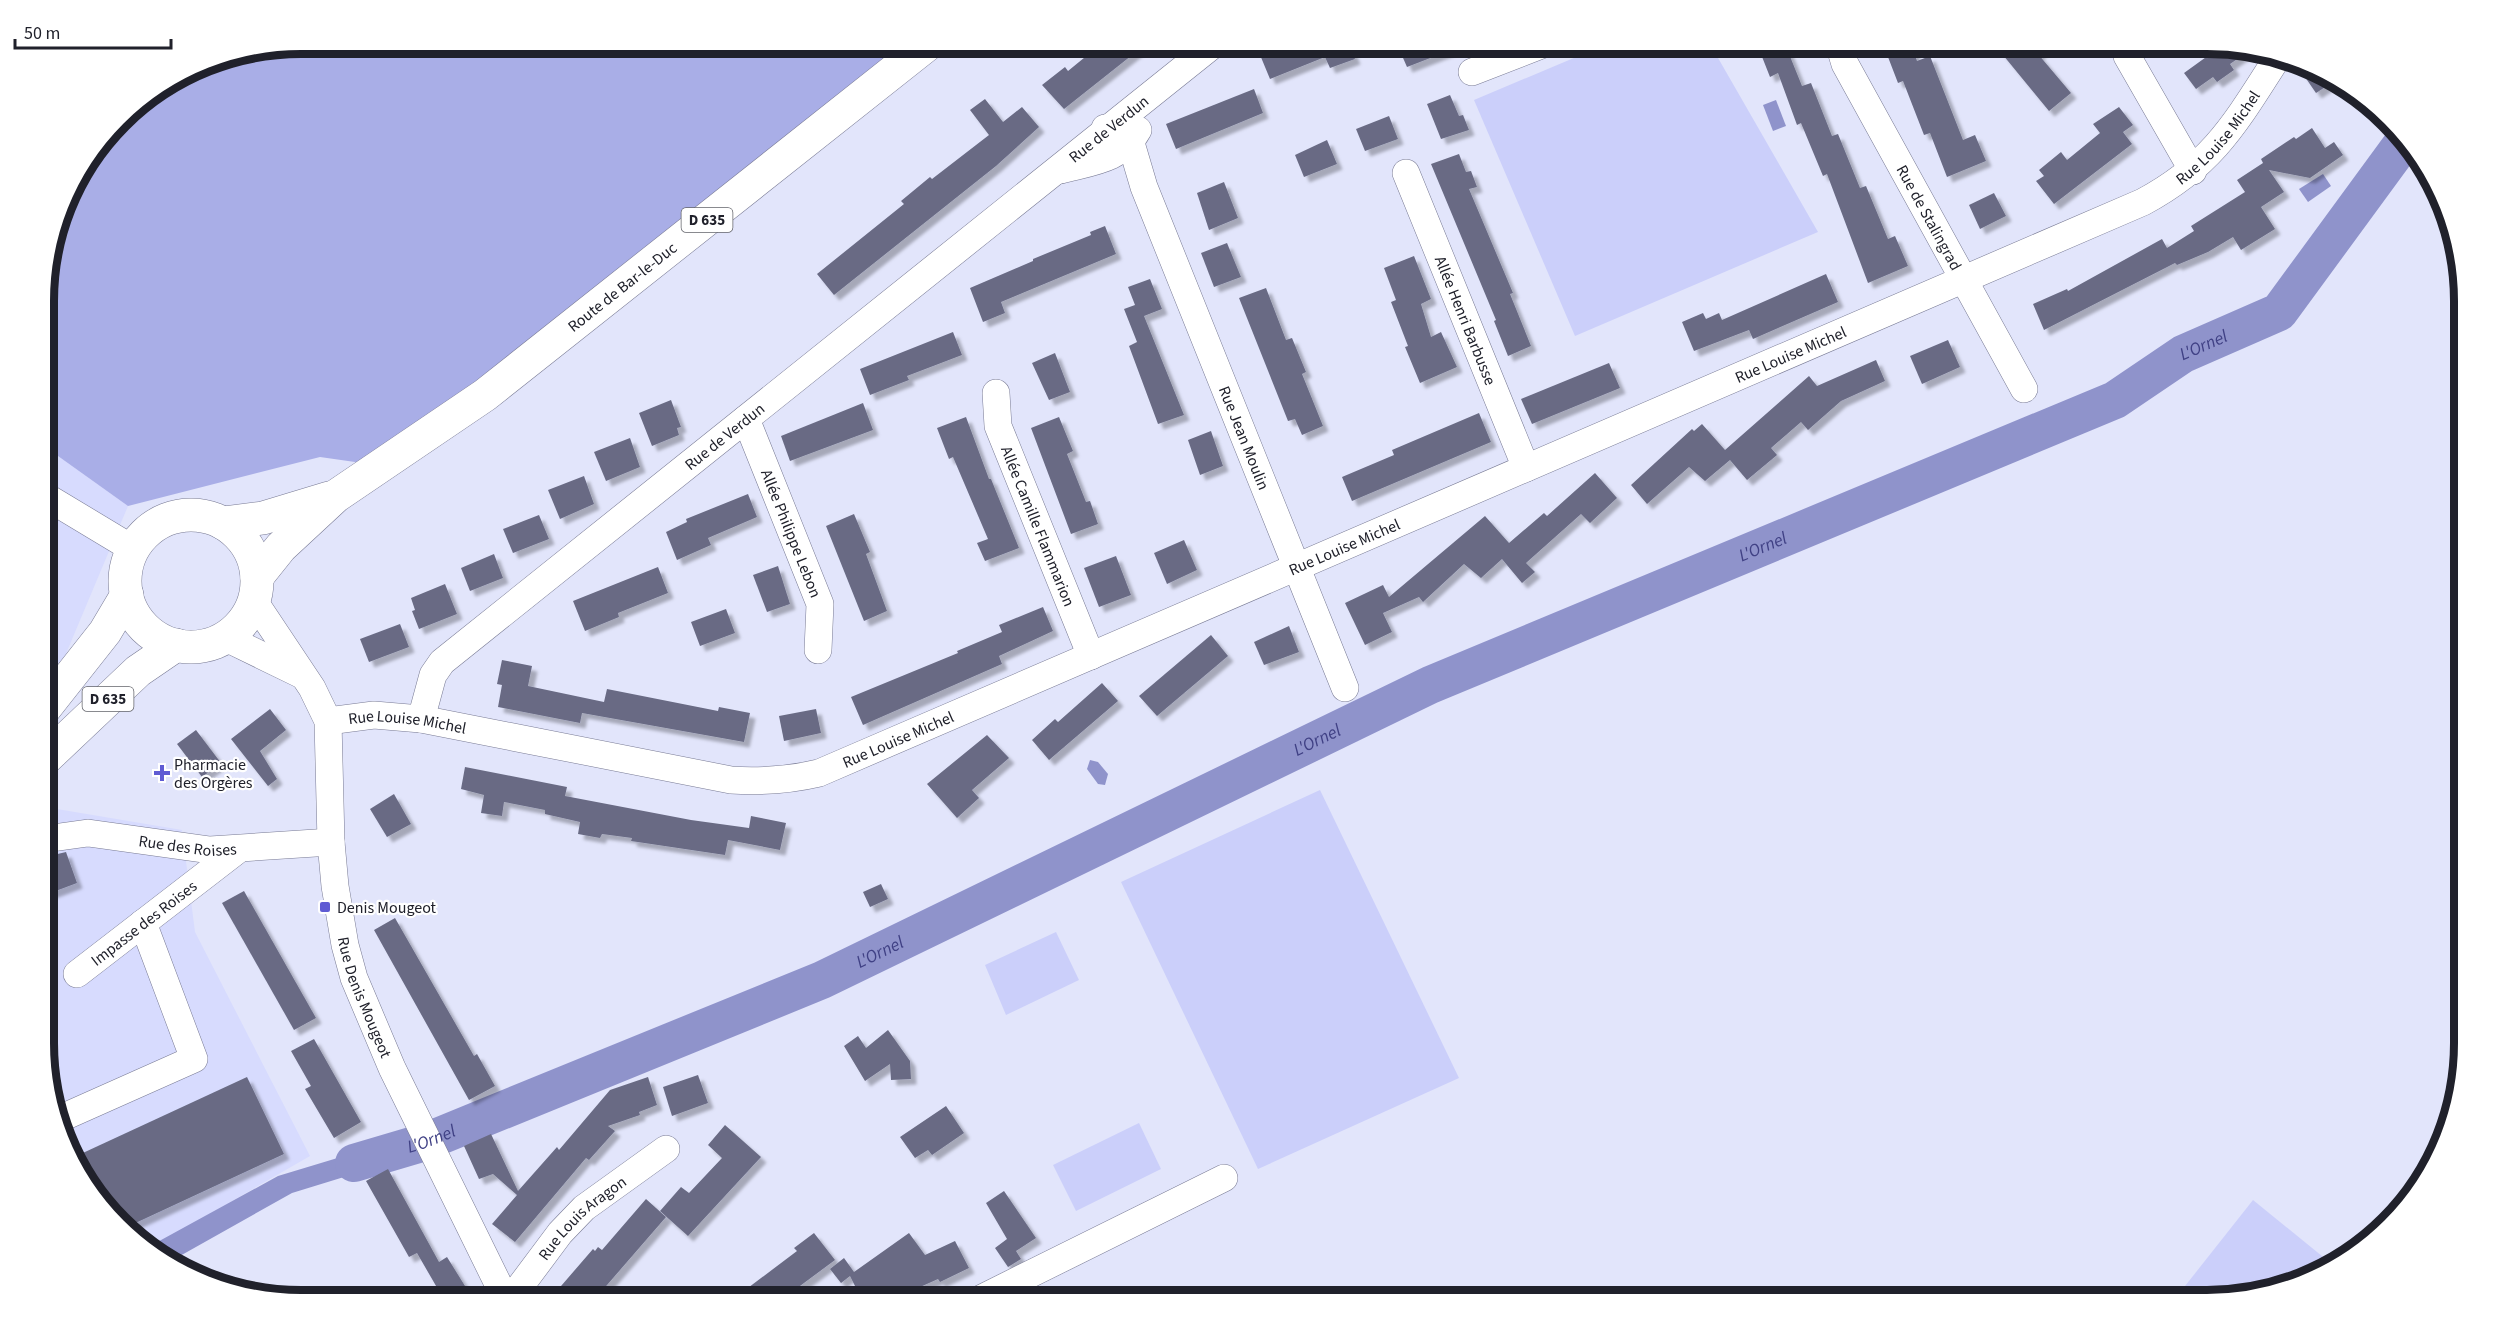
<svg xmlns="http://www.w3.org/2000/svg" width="2508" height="1344" viewBox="0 0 2508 1344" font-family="'Source Sans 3',sans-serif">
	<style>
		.built { fill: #d7dbfe }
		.green { fill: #cbcffa }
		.forest { fill: #a9aee7 }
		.water { fill: #8f93cb }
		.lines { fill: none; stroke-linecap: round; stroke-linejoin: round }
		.river { stroke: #8f93cb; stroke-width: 38 }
		.building { fill: #696b84; filter: url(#shadow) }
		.minor-casing { stroke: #787a94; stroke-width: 28 }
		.major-casing { stroke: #787a94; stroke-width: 34 }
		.minor { stroke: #fff; stroke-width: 27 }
		.major { stroke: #fff; stroke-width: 33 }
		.poi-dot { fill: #5f5bd3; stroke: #fff; stroke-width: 2 }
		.labels { text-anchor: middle; stroke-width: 4.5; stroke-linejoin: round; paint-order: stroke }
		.shield { fill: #fff; stroke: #63646b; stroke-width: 1.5 }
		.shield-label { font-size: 15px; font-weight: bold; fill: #20212b }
		.street-label { font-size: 16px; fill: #20212b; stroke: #fff }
		.poi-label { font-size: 16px; fill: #20212b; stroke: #fff; text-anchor: start }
		.water-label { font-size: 18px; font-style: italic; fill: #404185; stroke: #fff }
		.rim { fill: none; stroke: #20212b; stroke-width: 8 }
	</style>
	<defs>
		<filter id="shadow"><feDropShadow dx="5.5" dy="5.5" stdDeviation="1.5" flood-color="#0004"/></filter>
	</defs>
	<rect width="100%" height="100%" fill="#e2e5fb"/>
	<g class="built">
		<polygon points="44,446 128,506 65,656 45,677"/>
		<polygon points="45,807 182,830 195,932 310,1156 154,1246 97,1199 63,1142 46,1077"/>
	</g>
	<g class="green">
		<polygon points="1607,44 1710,44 1818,232 1575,336 1474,100"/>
		<polygon points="1320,790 1459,1078 1258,1169 1121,882"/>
		<polygon points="1056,932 1079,980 1006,1015 985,965"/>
		<polygon points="1139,1123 1161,1169 1076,1211 1053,1165"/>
		<polygon points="2253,1200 2333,1265 2289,1287 2223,1300 2174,1300"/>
	</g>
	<polygon class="forest" points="301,44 941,44 404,469 320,457 128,506 44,446 44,284 70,188 131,108 203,63"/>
	<g class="water">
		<polygon points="1776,100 1786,126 1773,131 1763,105"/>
		<polygon points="2323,174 2331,186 2308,202 2299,189"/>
		<polygon points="1090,760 1098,762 1108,774 1105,785 1098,784 1087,769"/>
		<polygon points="397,1140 409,1157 292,1193 171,1261 152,1245 278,1176"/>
	</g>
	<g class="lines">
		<path class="river" id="s1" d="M354 1163 425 1142 822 980 1430 685 2115 400 2183 354 2279 312 2405 140"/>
	</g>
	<g class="building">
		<polygon points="1101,44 1146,44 1064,109 1042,85 1065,67 1068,71"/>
		<polygon points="1274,44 1357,44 1350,47 1355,59 1330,68 1325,57 1270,79 1258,50"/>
		<polygon points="1397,44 1464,44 1464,45 1407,67"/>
		<polygon points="1757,44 1785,44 1802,86 1811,83 1832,136 1838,134 1860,188 1866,186 1888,239 1895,236 1908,266 1868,283 1827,174 1823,176 1801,123 1797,125 1778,73 1770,77"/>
		<polygon points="1883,44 1911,44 1917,61 1930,56 1963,140 1975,135 1986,161 1947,177 1930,133 1924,135 1903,81 1898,83"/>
		<polygon points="1994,44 2051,44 2038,54 2071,93 2049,111"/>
		<polygon points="2220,47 2246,53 2230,64 2234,70 2217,82 2213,77 2196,89 2184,73"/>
		<polygon points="2296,64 2321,70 2336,80 2316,93"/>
		<polygon points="1254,89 1263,113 1176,149 1166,124"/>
		<polygon points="1450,95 1459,116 1463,115 1469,130 1441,139 1427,104"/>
		<polygon points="985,99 1003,122 1022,107 1039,127 996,166 834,295 817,274 904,204 901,201 930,177 932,179 989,135 970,110"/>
		<polygon points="2119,107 2133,125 2123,132 2132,144 2054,204 2036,181 2044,176 2039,170 2061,152 2067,160 2100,133 2093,124"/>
		<polygon points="1389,116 1398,139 1365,151 1356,129"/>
		<polygon points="2312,128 2325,148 2334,142 2343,155 2310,178 2269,170 2284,192 2261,207 2275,229 2241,250 2233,237 2208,252 2177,265 2175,263 2044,330 2033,304 2067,289 2068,291 2162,239 2167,248 2194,231 2191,226 2245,192 2237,180 2263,163 2261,159 2294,137 2296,139"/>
		<polygon points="1327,140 1337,164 1304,177 1295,155"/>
		<polygon points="1459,154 1466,172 1471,171 1477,187 1469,189 1513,293 1510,294 1531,346 1508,356 1494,321 1496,320 1431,164"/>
		<polygon points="1224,182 1238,218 1209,230 1197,193"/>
		<polygon points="1994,193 2006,216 1980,229 1969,205"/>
		<polygon points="1105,226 1116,254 1001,302 1005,313 983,322 970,288 1033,261 1033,259 1091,235 1090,232"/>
		<polygon points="1227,243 1241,277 1214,287 1201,253"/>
		<polygon points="1414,256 1431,299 1421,304 1431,337 1441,332 1457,367 1420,383 1405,347 1408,346 1391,302 1396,300 1384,268"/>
		<polygon points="1826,274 1838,302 1753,339 1749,330 1694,351 1682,322 1703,313 1706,319 1719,313 1722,320"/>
		<polygon points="1150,279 1162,309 1144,316 1184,415 1158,424 1129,346 1137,342 1124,309 1135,305 1128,287"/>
		<polygon points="1266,288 1286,340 1292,338 1306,372 1302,374 1323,426 1302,435 1295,419 1288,421 1239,298"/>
		<polygon points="953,332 962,355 907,376 909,380 870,395 860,369"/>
		<polygon points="1948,340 1960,367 1922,384 1910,356"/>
		<polygon points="1055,353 1070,392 1049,400 1032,363"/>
		<polygon points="1876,360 1885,381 1841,401 1808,430 1801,422 1771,448 1777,455 1747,480 1730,460 1705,481 1689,467 1647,504 1631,485 1692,429 1694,431 1702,424 1725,450 1809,376 1817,386"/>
		<polygon points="1609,363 1620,388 1532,424 1521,399"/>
		<polygon points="671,400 681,427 677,428 679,435 652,446 639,413"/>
		<polygon points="863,403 873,430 790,461 781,436"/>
		<polygon points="1479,413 1491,442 1352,501 1342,477 1394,455 1392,450"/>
		<polygon points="966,417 989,479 991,479 1019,548 985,561 977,543 988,539 953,457 949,459 937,428"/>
		<polygon points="1059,417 1073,451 1067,454 1086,502 1090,501 1098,524 1071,534 1031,428"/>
		<polygon points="1211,431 1223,466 1200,475 1188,440"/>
		<polygon points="630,438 640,467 606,481 594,452"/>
		<polygon points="1595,473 1617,498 1590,523 1581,514 1526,563 1535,572 1522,583 1502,559 1481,578 1464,564 1423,602 1419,597 1383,613 1392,632 1365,645 1345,603 1383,585 1389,597 1485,516 1509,543 1544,513 1547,516"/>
		<polygon points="584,476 594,504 560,519 548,490"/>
		<polygon points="748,494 757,517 708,538 711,545 677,560 666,532 687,522 686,519"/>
		<polygon points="854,514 870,552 866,554 887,611 864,621 826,526"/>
		<polygon points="539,515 549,539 513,553 503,529"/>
		<polygon points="1184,540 1197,570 1167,584 1154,553"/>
		<polygon points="494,554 503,578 470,591 461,568"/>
		<polygon points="1116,556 1131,595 1099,607 1084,568"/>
		<polygon points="778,566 790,604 767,612 753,575"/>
		<polygon points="658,567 668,593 618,613 619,617 585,631 573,601"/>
		<polygon points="445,584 457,614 419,629 412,611 415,610 411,598"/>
		<polygon points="1043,607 1053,631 999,656 1002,664 863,725 851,697 958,653 957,651 1002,632 999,625"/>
		<polygon points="726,609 735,633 700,646 691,622"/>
		<polygon points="400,624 409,647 369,662 360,639"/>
		<polygon points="1289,626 1299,652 1264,665 1254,642"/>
		<polygon points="1211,635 1228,656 1157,716 1139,696"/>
		<polygon points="502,660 532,666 528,686 604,702 607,689 718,711 719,707 750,713 744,742 582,713 580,723 498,707 502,685 497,684"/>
		<polygon points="1102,683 1118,701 1049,760 1032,740 1055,719 1058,722"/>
		<polygon points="270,709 286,730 260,751 277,779 268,786 231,739"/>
		<polygon points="816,709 821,733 784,741 779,716"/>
		<polygon points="196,730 221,763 202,777 177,744"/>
		<polygon points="987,735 1009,758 972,790 979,798 957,818 927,784"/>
		<polygon points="465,767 567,787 565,796 691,820 749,828 751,816 786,823 780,850 728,840 725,855 631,841 632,838 602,834 600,838 578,834 580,822 545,814 545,810 504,802 502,816 481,813 484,795 461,789"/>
		<polygon points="394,794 411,824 387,837 370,809"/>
		<polygon points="66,852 77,883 45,895 45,857"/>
		<polygon points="881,884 888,899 870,907 863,892"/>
		<polygon points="244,891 316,1018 294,1030 222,903"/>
		<polygon points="395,918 474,1056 477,1054 495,1086 469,1100 374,930"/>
		<polygon points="888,1030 910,1061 911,1079 891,1080 890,1064 865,1081 844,1046 858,1036 866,1048"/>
		<polygon points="314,1039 361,1122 334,1138 305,1089 311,1086 291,1051"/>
		<polygon points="698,1075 708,1103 672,1116 663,1087"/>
		<polygon points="247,1077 284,1154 129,1226 97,1199 72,1158"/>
		<polygon points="648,1077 657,1105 639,1112 640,1115 608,1126 615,1131 589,1160 586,1158 515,1242 492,1224 517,1195 493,1174 479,1179 464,1146 491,1134 518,1191 557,1147 559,1150 610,1090"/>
		<polygon points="946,1106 964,1133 932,1155 928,1150 915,1158 900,1137"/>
		<polygon points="725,1125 761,1157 688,1236 660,1211 681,1187 689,1193 722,1158 708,1145"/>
		<polygon points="388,1169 439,1262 447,1257 465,1286 443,1298 417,1253 409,1257 366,1181"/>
		<polygon points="1004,1191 1036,1238 1016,1251 1021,1259 1008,1267 995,1248 1007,1239 986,1203"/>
		<polygon points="646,1199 666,1217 594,1300 564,1300 555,1293 593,1249 595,1251 598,1247 602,1250"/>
		<polygon points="814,1233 835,1260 781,1300 732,1300 797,1251 794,1248"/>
		<polygon points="909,1233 925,1255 955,1241 969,1268 940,1282 938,1279 891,1300 862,1300 850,1276 841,1283 830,1269 844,1258 854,1272"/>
	</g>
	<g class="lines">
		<defs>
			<g id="minor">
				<path id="s2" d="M1839 44 1845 64 2024 389"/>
				<polyline points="2125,44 2127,56 2193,171"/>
				<polyline points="1472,72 1544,44"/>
				<path id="s3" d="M1105 128 1131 143 1144 187 1345 688"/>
				<path d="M1061 170C1091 162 1122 160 1138 130"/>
				<path id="s4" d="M1406 173 1526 468"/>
				<path id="s5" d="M996 393 998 426 1091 656"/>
				<path id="s6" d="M746 419 820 604 818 650"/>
				<polyline points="45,496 133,549"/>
				<path id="s7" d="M254 601 312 688 328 721 331 842 335 886 345 945 354 978 392 1068 506 1300"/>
				<polyline points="224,637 302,675"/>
				<path id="s8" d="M421 719 433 675 442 662 1214 44"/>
				<path id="s9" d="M328 721 374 715 421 719 731 780C762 782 789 780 819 773L2143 202C2212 165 2235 124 2276 60"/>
				<path id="s10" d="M45 839 88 833 210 850 331 842"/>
				<path id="s11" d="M77 974 239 849"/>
				<polyline points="57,1120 194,1059 143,923"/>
				<path id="s12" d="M510 1300 560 1233 584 1208 666 1149"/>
				<polyline points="978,1300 1224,1178"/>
			</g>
			<g id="major">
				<circle cx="191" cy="581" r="66"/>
				<polyline points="223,523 263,518 329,498"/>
				<path id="s13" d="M257 577 281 547 336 496 485 395 928 44"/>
				<polyline points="45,708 105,632 127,595"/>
				<polyline points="45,759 138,671 176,645"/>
			</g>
		</defs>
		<use href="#minor" class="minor-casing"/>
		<use href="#major" class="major-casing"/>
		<use href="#minor" class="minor"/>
		<use href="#major" class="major"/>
	</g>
	<g class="poi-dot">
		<path d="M159 764h6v6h6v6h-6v6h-6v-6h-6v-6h6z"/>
		<rect x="319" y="901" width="12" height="12" rx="3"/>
	</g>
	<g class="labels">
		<g class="shield">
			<rect x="681.5" y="208" width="51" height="24" rx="4.5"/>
			<rect x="82.5" y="687" width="51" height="24" rx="4.5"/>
		</g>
		<g class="shield-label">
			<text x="707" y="225">D 635</text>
			<text x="108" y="704">D 635</text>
		</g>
		<g class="street-label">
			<text dy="6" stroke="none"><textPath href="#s8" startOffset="915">Rue de Verdun</textPath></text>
			<text dy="6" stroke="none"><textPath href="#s9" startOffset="2040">Rue Louise Michel</textPath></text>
			<text dy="6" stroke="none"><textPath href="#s2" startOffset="196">Rue de Stalingrad</textPath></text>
			<text dy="6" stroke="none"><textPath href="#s13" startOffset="468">Route de Bar-le-Duc</textPath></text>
			<text dy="6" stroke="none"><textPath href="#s4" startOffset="159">Allée Henri Barbusse</textPath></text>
			<text dy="6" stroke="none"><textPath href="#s9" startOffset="1556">Rue Louise Michel</textPath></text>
			<text dy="6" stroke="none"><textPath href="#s8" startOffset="423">Rue de Verdun</textPath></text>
			<text dy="6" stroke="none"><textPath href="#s3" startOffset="346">Rue Jean Moulin</textPath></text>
			<text dy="6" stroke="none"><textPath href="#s5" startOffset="141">Allée Camille Flammarion</textPath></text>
			<text dy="6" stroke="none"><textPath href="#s6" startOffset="123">Allée Philippe Lebon</textPath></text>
			<text dy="6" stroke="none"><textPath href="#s9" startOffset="1070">Rue Louise Michel</textPath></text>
			<text dy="6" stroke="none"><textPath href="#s9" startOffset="80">Rue Louise Michel</textPath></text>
			<text dy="6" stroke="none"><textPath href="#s9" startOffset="584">Rue Louise Michel</textPath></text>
			<text dy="6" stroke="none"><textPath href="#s10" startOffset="144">Rue des Roises</textPath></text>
			<text dy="6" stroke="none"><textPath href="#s11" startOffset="84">Impasse des Roises</textPath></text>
			<text dy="6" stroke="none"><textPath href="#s7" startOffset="422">Rue Denis Mougeot</textPath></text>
			<text dy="6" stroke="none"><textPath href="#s12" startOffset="110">Rue Louis Aragon</textPath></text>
		</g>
		<g class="poi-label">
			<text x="174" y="770">Pharmacie<tspan x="174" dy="18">des Orgères</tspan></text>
			<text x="337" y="913">Denis Mougeot</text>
		</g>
		<g class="water-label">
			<text dy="6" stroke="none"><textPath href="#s1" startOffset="2025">L'Ornel</textPath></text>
			<text dy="6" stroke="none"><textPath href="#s1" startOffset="1539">L'Ornel</textPath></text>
			<text dy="6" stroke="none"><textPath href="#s1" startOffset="1053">L'Ornel</textPath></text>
			<text dy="6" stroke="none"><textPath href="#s1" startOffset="567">L'Ornel</textPath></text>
			<text dy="6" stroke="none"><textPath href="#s1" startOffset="81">L'Ornel</textPath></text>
		</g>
	</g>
	<path d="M0 0H2508V1344H0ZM301 54H2207A247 247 0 0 1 2454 301V1043A247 247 0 0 1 2207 1290H301A247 247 0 0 1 54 1043V301A247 247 0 0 1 301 54Z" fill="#fff" fill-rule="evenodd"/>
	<path class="rim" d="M301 54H2207A247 247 0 0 1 2454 301V1043A247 247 0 0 1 2207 1290H301A247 247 0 0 1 54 1043V301A247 247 0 0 1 301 54Z"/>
	<path d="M15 39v9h156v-9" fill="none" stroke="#20212b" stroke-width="3"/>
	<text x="24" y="39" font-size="18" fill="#20212b" stroke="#ffffff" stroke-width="4.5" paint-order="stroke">50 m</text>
</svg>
